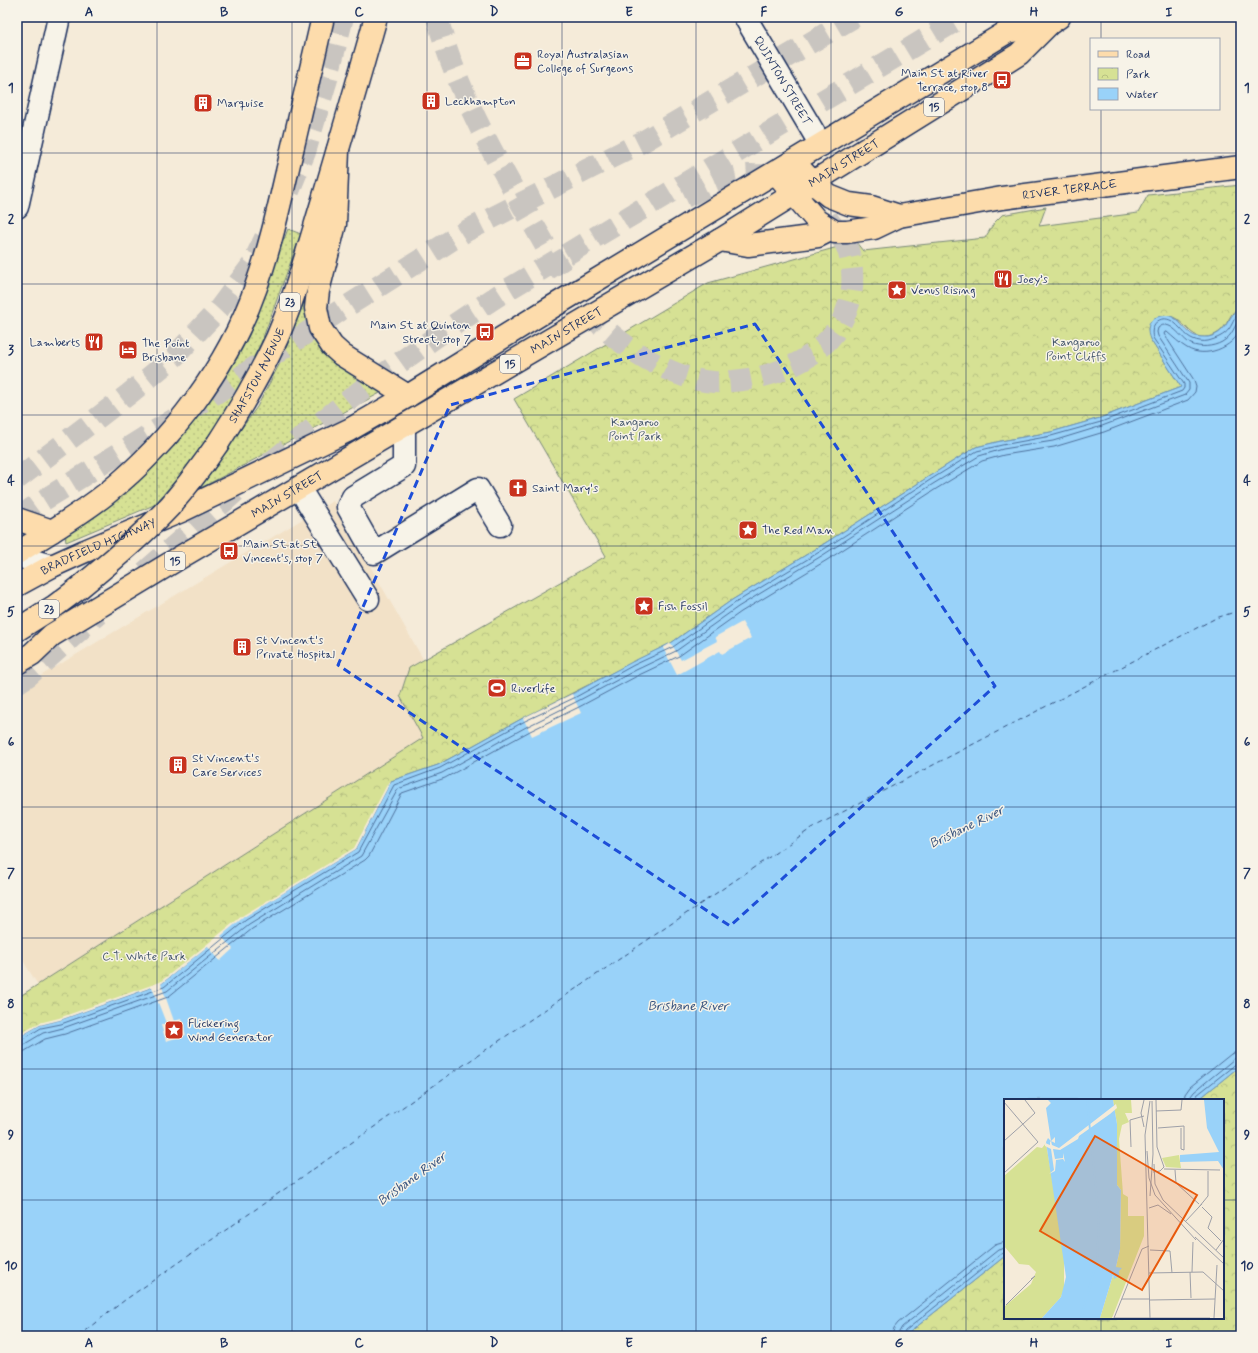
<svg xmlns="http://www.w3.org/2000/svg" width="1258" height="1353" viewBox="0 0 1258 1353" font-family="Mynerve,sans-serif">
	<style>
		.built { fill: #f2e1c7 }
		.grass { fill: url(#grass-dots); stroke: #788879 }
		.park { fill: url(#park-crowns); stroke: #788879 }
		.water { fill: #99d2f9; stroke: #6791bb }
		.pier { fill: #f5ebd9 }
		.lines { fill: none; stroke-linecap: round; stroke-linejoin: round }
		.shore { stroke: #4d709c; stroke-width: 1 }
		.ferry { stroke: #34507d; stroke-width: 1; stroke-dasharray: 5 4; stroke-linecap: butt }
		.highway-tunnel { stroke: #c9c5c0; stroke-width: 22; stroke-dasharray: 22 11; stroke-linecap: butt }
		.minor-casing { stroke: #1b2f5e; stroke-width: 25 }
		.major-casing { stroke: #1b2f5e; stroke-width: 25 }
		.highway-casing { stroke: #1b2f5e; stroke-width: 25 }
		.minor { stroke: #f7f3e8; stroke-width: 22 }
		.major { stroke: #fddcac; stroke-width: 22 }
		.highway { stroke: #fddcac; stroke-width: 22 }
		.major-bridge-casing { stroke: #1b2f5e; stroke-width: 25; stroke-linecap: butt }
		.major-bridge { stroke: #fddcac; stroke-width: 22 }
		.marked { fill: none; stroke: #1d4ed8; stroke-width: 3; stroke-dasharray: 8 5; stroke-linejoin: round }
		.grid { fill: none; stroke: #1b2f5e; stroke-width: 1; stroke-opacity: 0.55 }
		.labels { text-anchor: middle; stroke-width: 3; stroke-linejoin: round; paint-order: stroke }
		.shield { fill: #f7f3e8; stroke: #5d6a87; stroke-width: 1 }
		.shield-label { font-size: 11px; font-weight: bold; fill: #1b2f5e }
		.poi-label { font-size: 12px; fill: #1b2f5e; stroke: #f7f3e8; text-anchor: start }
		.street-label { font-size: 12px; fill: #1b2f5e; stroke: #f7f3e8 }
		.park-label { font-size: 12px; fill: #405369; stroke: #f7f3e8 }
		.water-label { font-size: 13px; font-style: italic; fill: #34507d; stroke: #f7f3e8 }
		.inset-river { fill: none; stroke: #99d2f9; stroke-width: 2 }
		.inset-road { fill: none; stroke: #9ea0a8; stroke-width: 1 }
		.view { fill: #e8590c; fill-opacity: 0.15; stroke: #e8590c; stroke-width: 2 }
		.inset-edge { fill: none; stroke: #1b2f5e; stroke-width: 2 }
		.neatline { fill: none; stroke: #1b2f5e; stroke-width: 1.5 }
		.grid-label { font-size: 13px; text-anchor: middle; font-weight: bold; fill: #1b2f5e }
	</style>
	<defs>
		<pattern id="grass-dots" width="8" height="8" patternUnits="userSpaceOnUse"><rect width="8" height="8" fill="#d6e194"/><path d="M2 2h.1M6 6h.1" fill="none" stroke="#b7c182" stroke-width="1.8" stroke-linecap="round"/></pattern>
		<pattern id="park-crowns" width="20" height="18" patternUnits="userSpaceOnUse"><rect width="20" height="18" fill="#d6e194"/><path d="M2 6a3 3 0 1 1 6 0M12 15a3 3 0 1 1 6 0" fill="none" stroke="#b7c182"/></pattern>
	</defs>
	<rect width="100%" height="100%" fill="#f5ebd9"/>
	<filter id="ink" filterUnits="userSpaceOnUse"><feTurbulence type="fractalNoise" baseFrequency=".025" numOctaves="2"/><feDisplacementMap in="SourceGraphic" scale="8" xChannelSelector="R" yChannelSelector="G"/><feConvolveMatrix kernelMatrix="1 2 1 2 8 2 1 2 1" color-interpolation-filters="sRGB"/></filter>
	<g filter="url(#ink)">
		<polygon class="built" points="333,501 423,659 409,668 400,696 424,738 38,985 17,951 17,690"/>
		<g class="grass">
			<polygon points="288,229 301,234 261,343 226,410 209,436 187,467 154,505 66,542 65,536 92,517 140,478 177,443 198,414 250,326"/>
			<polygon points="306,297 307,319 384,391 197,490 257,407 281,361"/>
		</g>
		<g class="park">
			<path d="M1241 185V308C1229 309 1229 328 1216 334 1193 345 1189 325 1173 317 1171 316 1167 316 1164 315L1150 339 1181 387 1100 418 1051 432 1001 441 976 447 928 477 819 547 732 600 671 643 523 718 438 765 391 781 356 849 244 917 161 984 60 1020 40 1025 17 1038V998L423 738 400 696 409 668 606 556 514 399 708 283 856 242 863 251 985 238 994 223 1002 215 1046 207 1039 226 1138 213 1148 195Z"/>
			<polygon points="1241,1065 1241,1336 905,1336 1005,1256 1005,1318 1223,1318 1223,1100 1198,1100"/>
		</g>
		<path class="water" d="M1238 308H1241V1065L1198 1100H1005V1256L905 1336H17V1038L40 1025 60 1020 161 984 243 917 356 849 391 781 438 765 523 718 572 694 632 662 671 643 732 600 819 547 928 477 976 447 1001 441 1051 432 1100 418 1181 387 1150 339C1147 332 1147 325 1153 319 1155 317 1158 317 1162 316 1177 312 1183 331 1195 336 1198 337 1204 337 1208 337 1226 334 1227 319 1238 308Z"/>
		<g class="pier">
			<polygon points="742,622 751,638 722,654 720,651 677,675 663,648 671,643 681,660 717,641 715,637"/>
			<polygon points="572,694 581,713 532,736 523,718"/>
			<polygon points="391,781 356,849 244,917 221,936 233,949 220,961 208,946 161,984 174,1021 181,1019 186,1035 166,1041 161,1025 166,1023 152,987 60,1020 40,1025 17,1038 17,1036 39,1023 59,1018 160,982 242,916 354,848 388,783"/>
		</g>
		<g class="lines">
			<g class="shore">
				<path d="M17 1042 20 1041 41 1028 61 1024 164 987 246 920 358 852 394 785 440 768 525 721 574 698 634 665 673 647 735 603 821 551 930 480 977 451 1002 445 1051 436 1101 422 1182 391 1184 388V384L1153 338C1149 325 1160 314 1172 321 1180 326 1185 336 1193 339 1197 341 1204 342 1208 341 1216 339 1225 335 1229 329 1234 322 1234 316 1241 312"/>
				<path d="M17 1047 23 1045 43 1033 63 1028 167 991 249 925 361 856 398 789 442 773 528 726 576 702 636 670 676 651 738 607 823 555 933 484 979 456 1003 449 1053 441 1102 426 1185 395 1189 390V383L1158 336 1157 332 1158 328C1170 317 1181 339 1191 344 1200 348 1213 347 1222 342 1234 335 1233 326 1241 318"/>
				<path d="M17 1053 25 1051 45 1039 65 1034 168 997 252 929 365 860 369 856 402 793 445 778 530 731 579 707 639 675 679 656 741 612 827 560 936 489 982 461 1004 455 1054 447 1104 432 1188 400 1195 392 1196 386 1194 380 1164 334 1165 332H1167C1173 337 1180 344 1187 348 1205 359 1233 348 1241 329"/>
				<polyline points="1184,1100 1185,1094 1190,1087 1231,1054 1241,1051"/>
				<polyline points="1190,1100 1191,1096 1194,1092 1234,1059 1241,1057"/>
				<polyline points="1196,1100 1197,1095 1237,1063 1241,1062"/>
				<polyline points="892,1336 894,1328 898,1323 995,1245 1005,1242"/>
				<polyline points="898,1336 899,1332 902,1327 998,1250 1005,1248"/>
				<polyline points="903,1336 905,1331 1001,1254 1005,1253"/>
			</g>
			<polyline class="ferry" points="78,1336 125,1300 449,1075 812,828 1216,618 1241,610"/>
			<g class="highway-tunnel">
				<path d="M437 17C457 93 497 161 536 229 550 254 564 278 582 301 587 308 591 316 598 322 615 339 636 354 658 365 675 374 695 381 714 382 720 383 727 381 733 381 783 377 837 352 850 300 854 285 853 260 846 245 841 236 833 227 827 218"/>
				<polyline points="289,191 305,152 327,79 343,17"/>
				<path d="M685 197C707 187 729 174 753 175 762 175 770 176 778 177"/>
				<polyline points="270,463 364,388 440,334 502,293 962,17"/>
				<polyline points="17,479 129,394 175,356 219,309 252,265 265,238"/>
				<polyline points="17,519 39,503 213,395 341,310 466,231 644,141 854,17"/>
				<polyline points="145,572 244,484"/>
				<polyline points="17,683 29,675 98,614"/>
			</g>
			<defs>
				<g id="minor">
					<path id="s1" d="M745 17 821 145"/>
					<polyline points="17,207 59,17"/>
					<polyline points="404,427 404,466 353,497 348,507 374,553 478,489 500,525"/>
					<polyline points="299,488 368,599"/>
					<polyline points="17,555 30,560 52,566"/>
				</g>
				<g id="major">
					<polyline points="794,162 813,183 829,196 849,204 871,207 899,216"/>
					<path id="s2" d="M776 173 817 221 835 232H847L874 228 899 216 1002 198 1241 167"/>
					<path id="s3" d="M218 443C240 409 260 375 277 338 296 294 309 246 323 200 341 139 359 78 376 17"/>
					<polyline points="17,519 52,531"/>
					<path d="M17 553C47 534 78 516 106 494 172 441 228 367 256 287 271 245 280 202 290 159 301 111 312 64 323 17"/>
					<polyline points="17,630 55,606 79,588"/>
				</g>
				<g id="highway">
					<polyline points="338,150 335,224 318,291 316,308 320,328 332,346 342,355 408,396"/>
					<polyline points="720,240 748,245 818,236 830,230"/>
					<path id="s4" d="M17 585 52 566 85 551 181 511 349 430 408 396 552 307 1007 32 1050 23"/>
					<path id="s5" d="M17 663 32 654 52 635 184 555 720 240 1019 54 1050 23 1059 17"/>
				</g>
			</defs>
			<use href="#minor" class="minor-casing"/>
			<use href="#major" class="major-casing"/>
			<use href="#highway" class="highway-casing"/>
			<use href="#minor" class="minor"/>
			<use href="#major" class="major"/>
			<use href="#highway" class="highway"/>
			<defs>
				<path id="major-bridge" d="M79 588C111 562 142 536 170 506 187 486 203 465 218 443"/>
			</defs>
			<use href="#major-bridge" class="major-bridge-casing"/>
			<use href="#major-bridge" class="major-bridge"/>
		</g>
	</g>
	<path class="marked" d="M755 324 995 686 730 926 338 665 450 405Z"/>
	<path class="grid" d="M157 17V1336M292 17V1336M427 17V1336M562 17V1336M696 17V1336M831 17V1336M966 17V1336M1101 17V39M1101 109V1100M17 153H1241M17 284H1241M17 415H1241M17 546H1241M17 676H1241M17 807H1241M17 938H1241M17 1069H1241M17 1200H1005M1223 1200H1241M1101 1318V1336"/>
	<defs>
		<symbol id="office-square" viewBox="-11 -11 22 22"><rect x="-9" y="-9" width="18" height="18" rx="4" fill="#c8321e" stroke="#f7f3e8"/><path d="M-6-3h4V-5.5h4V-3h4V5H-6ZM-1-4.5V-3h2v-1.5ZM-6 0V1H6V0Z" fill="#fff"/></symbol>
		<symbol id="bus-square" viewBox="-11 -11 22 22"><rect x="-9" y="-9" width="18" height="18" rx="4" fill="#c8321e" stroke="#f7f3e8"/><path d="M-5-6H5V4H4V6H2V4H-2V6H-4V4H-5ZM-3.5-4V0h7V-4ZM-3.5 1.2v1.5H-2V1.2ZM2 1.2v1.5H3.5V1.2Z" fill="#fff"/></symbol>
		<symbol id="building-square" viewBox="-11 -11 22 22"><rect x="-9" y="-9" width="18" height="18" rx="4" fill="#c8321e" stroke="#f7f3e8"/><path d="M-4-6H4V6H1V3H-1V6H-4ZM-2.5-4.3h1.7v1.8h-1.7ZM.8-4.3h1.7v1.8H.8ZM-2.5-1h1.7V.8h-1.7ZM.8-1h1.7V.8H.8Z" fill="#fff"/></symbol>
		<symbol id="restaurant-square" viewBox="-11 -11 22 22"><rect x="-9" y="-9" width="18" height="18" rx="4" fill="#c8321e" stroke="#f7f3e8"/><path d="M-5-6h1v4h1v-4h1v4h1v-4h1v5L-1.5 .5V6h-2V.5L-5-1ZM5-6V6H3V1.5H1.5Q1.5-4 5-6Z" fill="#fff"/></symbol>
		<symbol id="sight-square" viewBox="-11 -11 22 22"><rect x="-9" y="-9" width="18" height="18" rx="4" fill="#c8321e" stroke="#f7f3e8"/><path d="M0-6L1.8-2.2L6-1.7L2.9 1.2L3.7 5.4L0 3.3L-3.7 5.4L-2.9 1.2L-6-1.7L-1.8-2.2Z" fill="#fff"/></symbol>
		<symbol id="hotel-square" viewBox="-11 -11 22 22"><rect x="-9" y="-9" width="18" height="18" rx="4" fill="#c8321e" stroke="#f7f3e8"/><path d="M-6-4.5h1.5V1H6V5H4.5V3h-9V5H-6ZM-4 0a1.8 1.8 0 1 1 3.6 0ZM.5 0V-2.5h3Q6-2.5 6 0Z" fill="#fff"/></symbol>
		<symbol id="church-square" viewBox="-11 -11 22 22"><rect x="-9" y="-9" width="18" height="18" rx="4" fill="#c8321e" stroke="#f7f3e8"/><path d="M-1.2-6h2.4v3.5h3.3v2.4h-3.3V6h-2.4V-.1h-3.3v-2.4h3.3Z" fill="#fff"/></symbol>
		<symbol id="stadium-square" viewBox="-11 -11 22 22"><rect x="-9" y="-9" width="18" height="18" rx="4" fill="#c8321e" stroke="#f7f3e8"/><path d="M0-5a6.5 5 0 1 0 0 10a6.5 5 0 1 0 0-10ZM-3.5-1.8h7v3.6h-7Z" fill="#fff"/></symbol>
	</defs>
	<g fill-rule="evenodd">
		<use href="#office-square" x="512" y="50" width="22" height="22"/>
		<use href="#bus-square" x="991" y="69" width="22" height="22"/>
		<use href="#building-square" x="420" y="90" width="22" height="22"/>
		<use href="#building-square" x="192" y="92" width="22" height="22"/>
		<use href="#restaurant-square" x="992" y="268" width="22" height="22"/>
		<use href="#sight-square" x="886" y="279" width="22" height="22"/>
		<use href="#bus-square" x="474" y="321" width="22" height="22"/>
		<use href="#restaurant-square" x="83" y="331" width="22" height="22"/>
		<use href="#hotel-square" x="117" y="339" width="22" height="22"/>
		<use href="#church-square" x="507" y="477" width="22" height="22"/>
		<use href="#sight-square" x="737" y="519" width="22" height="22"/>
		<use href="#bus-square" x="218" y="540" width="22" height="22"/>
		<use href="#sight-square" x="633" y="595" width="22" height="22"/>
		<use href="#building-square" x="231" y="636" width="22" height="22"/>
		<use href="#stadium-square" x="486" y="677" width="22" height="22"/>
		<use href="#building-square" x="167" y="754" width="22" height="22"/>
		<use href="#sight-square" x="163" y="1019" width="22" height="22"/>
	</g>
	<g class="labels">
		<g class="shield">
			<rect x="924" y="98" width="20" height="18" rx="3"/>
			<rect x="280" y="293" width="20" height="18" rx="3"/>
			<rect x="500" y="355" width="20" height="18" rx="3"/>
			<rect x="165" y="552" width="20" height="18" rx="3"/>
			<rect x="39" y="600" width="20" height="18" rx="3"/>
		</g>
		<g class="shield-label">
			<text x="934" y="111">15</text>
			<text x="290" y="306">23</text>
			<text x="510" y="368">15</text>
			<text x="175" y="565">15</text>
			<text x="49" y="613">23</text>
		</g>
		<g class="poi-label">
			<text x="537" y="58">Royal Australasian<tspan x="537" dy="14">College of Surgeons</tspan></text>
			<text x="988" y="77" text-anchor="end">Main St at River<tspan x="988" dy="14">Terrace, stop 8</tspan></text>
			<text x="445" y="105">Leckhampton</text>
			<text x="217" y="107">Marquise</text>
			<text x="1017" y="283">Joey’s</text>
			<text x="911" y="294">Venus Rising</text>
			<text x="471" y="329" text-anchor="end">Main St at Quinton<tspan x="471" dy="14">Street, stop 7</tspan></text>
			<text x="80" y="346" text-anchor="end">Lamberts</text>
			<text x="142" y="347">The Point<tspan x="142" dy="14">Brisbane</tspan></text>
			<text x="532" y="492">Saint Mary's</text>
			<text x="762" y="534">The Red Man</text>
			<text x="243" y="548">Main St at St<tspan x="243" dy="14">Vincent's, stop 7</tspan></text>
			<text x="658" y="610">Fish Fossil</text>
			<text x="256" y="644">St Vincent's<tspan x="256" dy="14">Private Hospital</tspan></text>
			<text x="511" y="692">Riverlife</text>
			<text x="192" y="762">St Vincent's<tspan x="192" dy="14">Care Services</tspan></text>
			<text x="188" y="1027">Flickering<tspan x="188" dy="14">Wind Generator</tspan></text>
		</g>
		<g class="street-label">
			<text dy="4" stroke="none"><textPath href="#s1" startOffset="74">QUINTON STREET</textPath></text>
			<text dy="4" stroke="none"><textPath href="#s5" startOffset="967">MAIN STREET</textPath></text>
			<text dy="4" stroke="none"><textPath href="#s2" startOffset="324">RIVER TERRACE</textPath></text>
			<text dy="4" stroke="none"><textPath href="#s5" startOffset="643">MAIN STREET</textPath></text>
			<text dy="4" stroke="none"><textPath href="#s3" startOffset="78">SHAFSTON AVENUE</textPath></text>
			<text dy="4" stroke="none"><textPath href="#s5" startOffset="319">MAIN STREET</textPath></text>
			<text dy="4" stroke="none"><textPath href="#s4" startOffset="90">BRADFIELD HIGHWAY</textPath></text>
		</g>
		<g class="park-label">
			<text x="1076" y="346">Kangaroo<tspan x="1076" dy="14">Point Cliffs</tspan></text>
			<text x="635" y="426">Kangaroo<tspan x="635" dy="14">Point Park</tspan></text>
			<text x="144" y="960">C.T. White Park</text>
		</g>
		<g class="water-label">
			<text transform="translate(966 826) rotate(-26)" y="5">Brisbane River</text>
			<text x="688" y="1010">Brisbane River</text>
			<text transform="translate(411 1178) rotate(-36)" y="5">Brisbane River</text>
		</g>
	</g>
	<g transform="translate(1004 1099)">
		<rect width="220" height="220" fill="#f5ebd9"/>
		<path d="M175 56 177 69 162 68 158 59Z" fill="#d6e194"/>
		<path d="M109 1H127L128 14H121L125 23 118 26 115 40 119 95 124 98V117H140V137L108 219H96L109 176 110 179 115 177 112 168 116 150 117 91 113 86V25ZM42 44 60 152V190L57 198 38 219H0V208L27 185 32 173 25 166 15 165 0 147V77L33 48 38 49Z" fill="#d6e194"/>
		<path d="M44 1H109L113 25V86L117 91 116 150 112 168 118 169 115 172V177L110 180 109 176 96 219H38L57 198 62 178 42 43 44 39 47 42 42 9 47 4ZM200 1H220V71L214 62 176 63V56L215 53 203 29Z" fill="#99d2f9"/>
		<path d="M112 5 113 9 106 15 75 37 74 40 56 51 49 50 51 60 59 59V54L61 63 59 60 52 61 51 72 45 75 50 71 47 50 41 47V44L46 46V43L51 38V44L47 42 48 46 55 49Z" fill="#f5ebd9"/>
		<path class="inset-river" d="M77 219 93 161 95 121 83 1"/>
		<path class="inset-road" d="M140 1 137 14 140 28M146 2 141 36 146 219M0 3 34 43 0 74M152 12 177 11 178 1M19 25 31 14 21 1M154 29 180 27V51L177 50V29M0 42 19 25M127 48 126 21 140 17M143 52 145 79 151 96 192 141M150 65 151 85 159 101 220 159M160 70 216 71M171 71 172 84 195 105M149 73 156 72 160 68 153 48 152 1M146 97 149 55 148 2M198 105 195 108 204 97V72M198 108 208 118 204 129 217 142M145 109 154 106 167 115M181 123 195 108M191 138 220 165M146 151 166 152 168 174M212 151 220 140M186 173 187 199M188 173 189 143M145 174 199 173 220 192M118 200H146M146 201 211 200M2 206 31 177 27 180M110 219H206M110 219 138 150 145 147M210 219 213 166"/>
		<path class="view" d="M91 37 193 96 138 191 36 132Z"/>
		<rect width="220" height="220" class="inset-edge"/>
	</g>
	<rect width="1258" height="1353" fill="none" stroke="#f7f3e8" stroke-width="44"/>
	<rect x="1090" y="38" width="130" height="72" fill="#f7f3e8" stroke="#9fa5b1"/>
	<rect x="1098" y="51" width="20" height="6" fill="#fddcac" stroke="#9fa5b1"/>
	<text x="1126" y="58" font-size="12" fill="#1b2f5e">Road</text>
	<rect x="1098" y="68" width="20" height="12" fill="url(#park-crowns)" stroke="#9fa5b1"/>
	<text x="1126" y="78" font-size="12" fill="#1b2f5e">Park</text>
	<rect x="1098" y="88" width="20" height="12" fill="#99d2f9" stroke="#9fa5b1"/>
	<text x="1126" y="98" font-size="12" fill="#1b2f5e">Water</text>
	<rect x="22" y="22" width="1214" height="1309" class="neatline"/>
	<g class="grid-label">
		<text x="89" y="16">A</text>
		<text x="224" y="16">B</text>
		<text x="359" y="16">C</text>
		<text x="494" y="16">D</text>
		<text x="629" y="16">E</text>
		<text x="764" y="16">F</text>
		<text x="899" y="16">G</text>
		<text x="1034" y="16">H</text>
		<text x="1169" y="16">I</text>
		<text x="11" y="92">1</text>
		<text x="1247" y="92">1</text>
		<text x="11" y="223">2</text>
		<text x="1247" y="223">2</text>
		<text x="11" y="354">3</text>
		<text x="1247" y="354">3</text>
		<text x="11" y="485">4</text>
		<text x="1247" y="485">4</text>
		<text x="11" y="616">5</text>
		<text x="1247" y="616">5</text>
		<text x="11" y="746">6</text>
		<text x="1247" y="746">6</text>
		<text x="11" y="877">7</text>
		<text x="1247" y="877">7</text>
		<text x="11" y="1008">8</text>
		<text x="1247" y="1008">8</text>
		<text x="11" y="1139">9</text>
		<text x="1247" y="1139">9</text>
		<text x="11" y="1270">10</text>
		<text x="1247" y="1270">10</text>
		<text x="89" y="1347">A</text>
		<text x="224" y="1347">B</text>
		<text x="359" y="1347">C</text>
		<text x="494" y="1347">D</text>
		<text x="629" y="1347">E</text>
		<text x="764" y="1347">F</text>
		<text x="899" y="1347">G</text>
		<text x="1034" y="1347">H</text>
		<text x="1169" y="1347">I</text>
	</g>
</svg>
